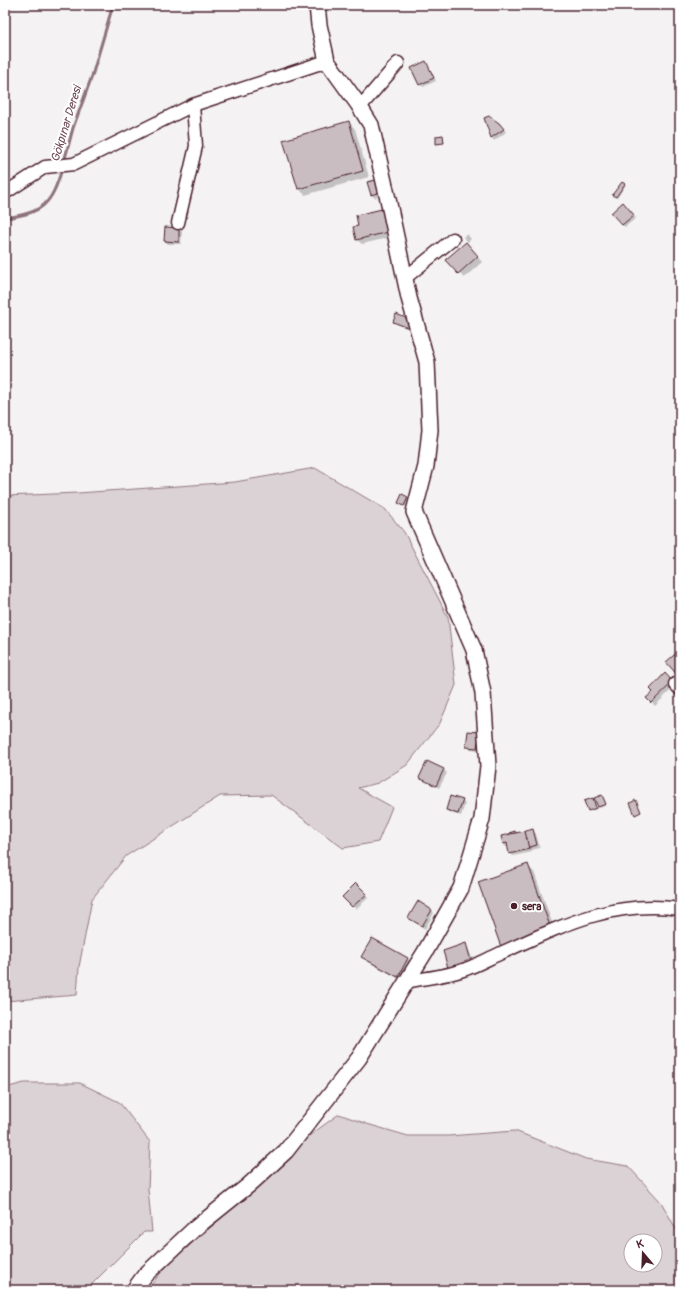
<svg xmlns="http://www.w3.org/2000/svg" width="685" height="1295" viewBox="0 0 685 1295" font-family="Pangolin,sans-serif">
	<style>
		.green { fill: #dbd2d5; stroke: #927880; fill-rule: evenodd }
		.shadow { fill: #0003 }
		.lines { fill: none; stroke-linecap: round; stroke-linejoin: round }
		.stream { stroke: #8d727a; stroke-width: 3 }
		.building { fill: #cabdc1; stroke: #4a1f2b }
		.minor-casing { stroke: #4a1f2b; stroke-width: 15 }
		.tertiary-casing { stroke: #4a1f2b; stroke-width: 18 }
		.minor { stroke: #fff; stroke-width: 12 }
		.tertiary { stroke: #fff; stroke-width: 15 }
		.poi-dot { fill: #4a1f2b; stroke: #fff; stroke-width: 1.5 }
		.labels { text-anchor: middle; stroke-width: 4; stroke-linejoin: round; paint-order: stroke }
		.poi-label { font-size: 11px; font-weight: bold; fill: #4a1f2b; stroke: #fff; text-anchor: start }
		.water-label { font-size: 12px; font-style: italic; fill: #714f59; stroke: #fff }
	</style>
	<rect width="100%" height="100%" fill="#f4f2f2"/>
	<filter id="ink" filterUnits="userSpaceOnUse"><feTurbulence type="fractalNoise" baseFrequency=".025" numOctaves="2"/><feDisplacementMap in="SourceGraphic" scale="8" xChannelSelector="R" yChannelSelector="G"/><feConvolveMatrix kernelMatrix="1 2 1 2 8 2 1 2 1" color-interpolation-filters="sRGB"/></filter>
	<g filter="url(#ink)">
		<g class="green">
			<polygon points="315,468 385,509 404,532 448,617 456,685 440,723 407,765 378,783 358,788 392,807 378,842 343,848 271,795 220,796 126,856 92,899 79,967 77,995 5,1001 5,496 78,493 235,482"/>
			<polygon points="24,1083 80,1083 119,1102 150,1142 148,1189 152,1232 144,1232 86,1290 5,1290 5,1088"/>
			<path d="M339 1114 367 1124 408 1136H448L515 1131 586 1159 628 1166 661 1202 680 1236V1290H147L168 1264 255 1189 302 1141ZM631 1241H655V1265H631Z"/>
		</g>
		<g class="shadow">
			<polygon points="426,62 428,65 436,81 423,87 420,84"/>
			<polygon points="485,119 499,123 506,132 494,141 492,138"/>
			<polygon points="349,122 355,129 369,177 305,195 299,189 285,141"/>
			<polygon points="622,183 625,186 617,198 614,195"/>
			<polygon points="378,184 382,195 375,198 372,195"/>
			<polygon points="625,207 636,218 625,227 622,225"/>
			<polygon points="382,210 387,215 392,237 362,244 357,240 360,226"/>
			<polygon points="179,229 182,232 181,244 168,244 165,241"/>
			<polygon points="467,234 471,239 468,242 463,237"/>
			<polygon points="470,248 482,262 464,278 447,260"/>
			<polygon points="394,321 411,321 412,330 397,324"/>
			<polygon points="402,495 409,499 406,507 399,503"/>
			<polygon points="665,675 676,685 655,706 648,698 654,692"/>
			<polygon points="469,732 481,736 479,750 470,749 467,746"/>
			<polygon points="428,763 444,770 447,773 439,788 424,780 421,778"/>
			<polygon points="602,796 606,805 600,808 598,806"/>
			<polygon points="593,799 597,809 590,811 589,810"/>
			<polygon points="462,801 465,804 461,816 450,813 447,810"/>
			<polygon points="533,830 536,834 540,848 531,850 532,852 513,856 510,853 508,846 506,847 503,844"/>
			<polygon points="527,865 534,872 557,936 509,953"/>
			<polygon points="356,884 369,897 356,909 344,897"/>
			<polygon points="431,910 434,913 425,929 409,918"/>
			<polygon points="372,939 408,959 413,964 403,981 367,961 363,957"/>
			<polygon points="465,945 468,948 474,963 452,970 449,967"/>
			<polygon points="5,1072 8,1082 5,1083"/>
		</g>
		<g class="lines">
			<g class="stream">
				<polyline points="64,162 73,128 92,76 113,5"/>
				<path d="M5 218C43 213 51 205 62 169"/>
			</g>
		</g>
		<g class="building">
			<polygon points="426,61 434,78 419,85 411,68"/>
			<polygon points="489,116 499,123 504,129 491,138 484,118"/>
			<polygon points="349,121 363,171 298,189 283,140"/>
			<polygon points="443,135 444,143 436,144 436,136"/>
			<polygon points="376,180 380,192 371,195 367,182"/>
			<polygon points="622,182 625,184 616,197 612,195"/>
			<polygon points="623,202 634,215 622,225 611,213"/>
			<polygon points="382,209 388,232 356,240 353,227 358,226 356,215"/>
			<polygon points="165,227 179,228 179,242 164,241"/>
			<polygon points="466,242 478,256 458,274 445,260"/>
			<polygon points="396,314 411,320 409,328 393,322"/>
			<polygon points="402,494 408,497 404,506 398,503"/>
			<polygon points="680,650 680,678 666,662"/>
			<polygon points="665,673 673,682 651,703 646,698 653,692 650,689"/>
			<polygon points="468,731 479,732 477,748 466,747"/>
			<polygon points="427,761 444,769 436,786 419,778"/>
			<polygon points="602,795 606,804 598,807 594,798"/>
			<polygon points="450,796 463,800 458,814 446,810"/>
			<polygon points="593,798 596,808 588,811 584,801"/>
			<polygon points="636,800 641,812 635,815 630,803"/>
			<polygon points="533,829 537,845 523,849 519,833"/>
			<polygon points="515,831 518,841 512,842 509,833"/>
			<polygon points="525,831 529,849 509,854 507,843 503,844 501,836"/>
			<polygon points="528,864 551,929 501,947 478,882"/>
			<polygon points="356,883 367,894 352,907 342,897"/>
			<polygon points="418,901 432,910 422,926 408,918"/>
			<polygon points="372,938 408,958 398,977 361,957"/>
			<polygon points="466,943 471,961 448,968 443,951"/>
		</g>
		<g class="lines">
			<defs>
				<g id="minor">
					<polyline points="360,107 398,63"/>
					<polyline points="5,193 45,167 74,164 193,105 327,61"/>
					<polyline points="178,223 196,146 193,105"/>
					<polyline points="405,278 453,239"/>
					<polyline points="675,684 680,689"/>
					<path d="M406 982C424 978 448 976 466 969 477 965 488 959 499 954 559 927 612 899 680 909"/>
				</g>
				<polyline id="tertiary" points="134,1290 145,1275 193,1230 249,1185 286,1151 359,1058 425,952 461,888 482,819 488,766 483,693 474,650 414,512 426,466 430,430 427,362 409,298 388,199 371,125 358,104 327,61 319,25 317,5"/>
			</defs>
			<use href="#minor" class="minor-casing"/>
			<use href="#tertiary" class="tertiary-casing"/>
			<use href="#minor" class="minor"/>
			<use href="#tertiary" class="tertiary"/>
		</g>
	</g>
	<circle class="poi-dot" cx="514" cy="906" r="4"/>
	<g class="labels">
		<g class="poi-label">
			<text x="522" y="910">sera</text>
		</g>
		<g class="water-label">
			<text transform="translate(66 124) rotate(-73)" y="4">Gökpınar Deresi</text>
		</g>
	</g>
	<rect width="685" height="1295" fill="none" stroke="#fff" stroke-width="20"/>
	<rect x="10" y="10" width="665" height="1275" fill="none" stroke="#4a1f2b" stroke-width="1.5" filter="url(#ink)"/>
	<g transform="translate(643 1253) rotate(341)"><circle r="19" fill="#ffffff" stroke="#b7a5aa"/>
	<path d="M0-3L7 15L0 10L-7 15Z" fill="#4a1f2b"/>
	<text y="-6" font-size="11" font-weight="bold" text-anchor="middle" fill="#4a1f2b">K</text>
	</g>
</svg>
